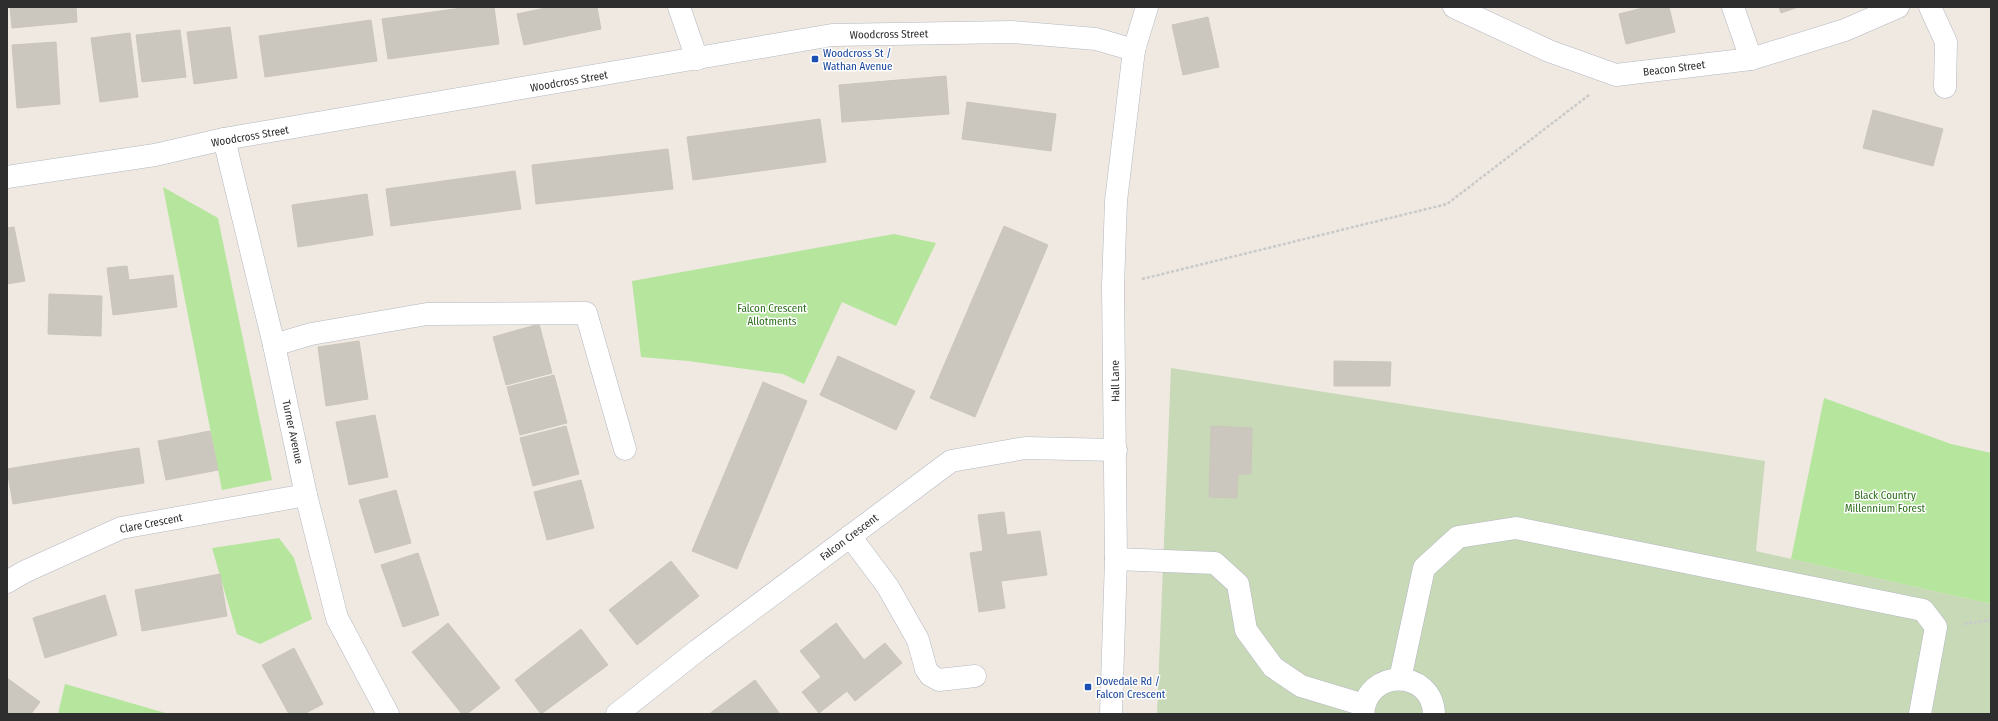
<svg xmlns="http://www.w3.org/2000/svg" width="1998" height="721" viewBox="0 0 1998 721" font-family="'Fira Sans Condensed',sans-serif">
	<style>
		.green { fill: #b6e59e }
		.cemetery { fill: #c8d9b8 }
		.building { fill: #cbc7bf; stroke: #cbc5ba }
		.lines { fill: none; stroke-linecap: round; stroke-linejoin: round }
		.minor-casing { stroke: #b4b7c1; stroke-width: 23 }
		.path { stroke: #c9c9c9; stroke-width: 2.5; stroke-dasharray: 3 2; stroke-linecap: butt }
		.minor { stroke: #fff; stroke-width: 22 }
		.transit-dot { fill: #1a4fb4; stroke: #fff; stroke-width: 1.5 }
		.labels { text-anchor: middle; stroke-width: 3; stroke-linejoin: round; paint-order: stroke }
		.street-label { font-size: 11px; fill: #2e2e2e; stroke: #fff }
		.transit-label { font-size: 11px; fill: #164399; stroke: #fff; text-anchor: start }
		.park-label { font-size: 11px; fill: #2c6e1b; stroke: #fff }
	</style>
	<rect width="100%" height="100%" fill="#efe9e1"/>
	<g class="green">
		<polygon points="163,187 218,218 272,480 222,490"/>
		<polygon points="894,234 936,243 896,326 842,302 804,384 783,374 688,361 641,357 632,281"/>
		<polygon points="1824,398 1951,444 1991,453 1991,604 1791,559"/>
		<polygon points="279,538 294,558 312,619 260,644 237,634 212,548"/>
		<polygon points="65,684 169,714 58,714"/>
	</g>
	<polygon class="cemetery" points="1171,368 1765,461 1756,551 1991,604 1991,714 1157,714"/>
	<g class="building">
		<polygon points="10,7 76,7 77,22 12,28"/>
		<polygon points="469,7 494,7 499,44 388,59 382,19"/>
		<polygon points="550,7 597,7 601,29 524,45 517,14"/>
		<polygon points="1647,7 1669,7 1675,32 1626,44 1619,14"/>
		<polygon points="1779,7 1798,7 1781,13"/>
		<polygon points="1208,17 1219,67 1183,75 1172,25"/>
		<polygon points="371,20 377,61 265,77 259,36"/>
		<polygon points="230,27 237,78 194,84 187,32"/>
		<polygon points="180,30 186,77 142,82 136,35"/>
		<polygon points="130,33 138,97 100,102 91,38"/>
		<polygon points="56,42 60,104 17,108 12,45"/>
		<polygon points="946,76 949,114 842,122 839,85"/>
		<polygon points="967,102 1056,114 1051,151 962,139"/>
		<polygon points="1873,110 1943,129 1933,166 1863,148"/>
		<polygon points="820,119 826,162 693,180 687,137"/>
		<polygon points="668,149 673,189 536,204 532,165"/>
		<polygon points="515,171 521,209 391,226 386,189"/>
		<polygon points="367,194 373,235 298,247 292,205"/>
		<polygon points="1004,226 1048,245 975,417 930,398"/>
		<polygon points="14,227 25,281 7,284 7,228"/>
		<polygon points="127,266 129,280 173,275 177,307 113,315 107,268"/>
		<polygon points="49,294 102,296 101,336 48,334"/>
		<polygon points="539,324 552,373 506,385 493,337"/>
		<polygon points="359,341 368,399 326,406 318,347"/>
		<polygon points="838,356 915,391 896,430 820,395"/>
		<polygon points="1334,361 1391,362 1390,386 1334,386"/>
		<polygon points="554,375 567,423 520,435 507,387"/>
		<polygon points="763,382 807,401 737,569 692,551"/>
		<polygon points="375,415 388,477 349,485 336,422"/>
		<polygon points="566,426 579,474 533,486 520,438"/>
		<polygon points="1211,426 1252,428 1251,474 1238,474 1237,498 1209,497"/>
		<polygon points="210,431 218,470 166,480 158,441"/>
		<polygon points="139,448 144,483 80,493 74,458"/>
		<polygon points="74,458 80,493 13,504 7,469"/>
		<polygon points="581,480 594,528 547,540 534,492"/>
		<polygon points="396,490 411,543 375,553 359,500"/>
		<polygon points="1004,512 1007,535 1040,531 1047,575 1001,581 1005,608 979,612 970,553 983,551 978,515"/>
		<polygon points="418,553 439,615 403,627 381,565"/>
		<polygon points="671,561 699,596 637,645 609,610"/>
		<polygon points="220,574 227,616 142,631 135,590"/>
		<polygon points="105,595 117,635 45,658 33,618"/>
		<polygon points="448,623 500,688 467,714 462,714 412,652"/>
		<polygon points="836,623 864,660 885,643 902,663 855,701 847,691 819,713 802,692 821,677 800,651"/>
		<polygon points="581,629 608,665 541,714 515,680"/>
		<polygon points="294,648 323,704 304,714 289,714 262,665"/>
		<polygon points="7,678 40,702 31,714 7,714"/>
		<polygon points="755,680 780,714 709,714"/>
	</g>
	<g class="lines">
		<defs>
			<g id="minor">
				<polyline points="679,7 697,59"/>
				<polyline points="1454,7 1549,51 1616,75 1751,59 1845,30 1898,7"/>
				<polyline points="1733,7 1751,59"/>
				<polyline points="1930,7 1946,42 1945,87"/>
				<polyline points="224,139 274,345 306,495 337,618 388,714"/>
				<polyline points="7,177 155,155 224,139 832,35 1012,32 1096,39 1134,50"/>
				<polyline points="274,345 311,334 427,314 586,313 625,449"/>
				<polyline points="850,536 888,587 918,640 926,669 930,675 939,680 975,676"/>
				<polyline points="1116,559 1215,563 1238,584 1246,630 1273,667 1301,686 1364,705"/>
				<polyline points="7,582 24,572 121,528 306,495"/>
				<polyline points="1400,679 1424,568 1458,537 1516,528 1923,610 1936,627 1920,714"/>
				<polyline points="617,714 698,650 951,461 1025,448 1116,450"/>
				<polyline points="1111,714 1116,559 1113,286 1116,201 1134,50 1147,7"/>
				<path d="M1363 714C1366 668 1432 668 1434 714"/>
			</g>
		</defs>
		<use href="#minor" class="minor-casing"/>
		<g class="path">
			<polyline points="1142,279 1447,204 1589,95"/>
			<polyline points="1964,624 1991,620"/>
		</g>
		<use href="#minor" class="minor"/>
	</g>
	<g class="transit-dot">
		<rect x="811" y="55" width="8" height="8" rx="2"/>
		<rect x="1084" y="683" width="8" height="8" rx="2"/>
	</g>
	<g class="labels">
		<g class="street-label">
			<text transform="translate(889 34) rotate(-1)" y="4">Woodcross Street</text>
			<text transform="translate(1674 68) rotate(-7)" y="4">Beacon Street</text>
			<text transform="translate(569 81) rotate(-10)" y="4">Woodcross Street</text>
			<text transform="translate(250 136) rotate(-10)" y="4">Woodcross Street</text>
			<text transform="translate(1115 381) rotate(-91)" y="4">Hall Lane</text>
			<text transform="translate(293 432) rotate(78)" y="4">Turner Avenue</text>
			<text transform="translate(151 523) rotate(-11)" y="4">Clare Crescent</text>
			<text transform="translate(849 537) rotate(-37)" y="4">Falcon Crescent</text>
		</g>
		<g class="transit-label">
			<text x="823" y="57">Woodcross St /<tspan x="823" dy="13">Wathan Avenue</tspan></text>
			<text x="1096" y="685">Dovedale Rd /<tspan x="1096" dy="13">Falcon Crescent</tspan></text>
		</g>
		<g class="park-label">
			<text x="772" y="312">Falcon Crescent<tspan x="772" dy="13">Allotments</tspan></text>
			<text x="1885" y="499">Black Country<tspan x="1885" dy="13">Millennium Forest</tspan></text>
		</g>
	</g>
	<rect width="1998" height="721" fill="none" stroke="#2e2e2e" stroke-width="16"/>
</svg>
